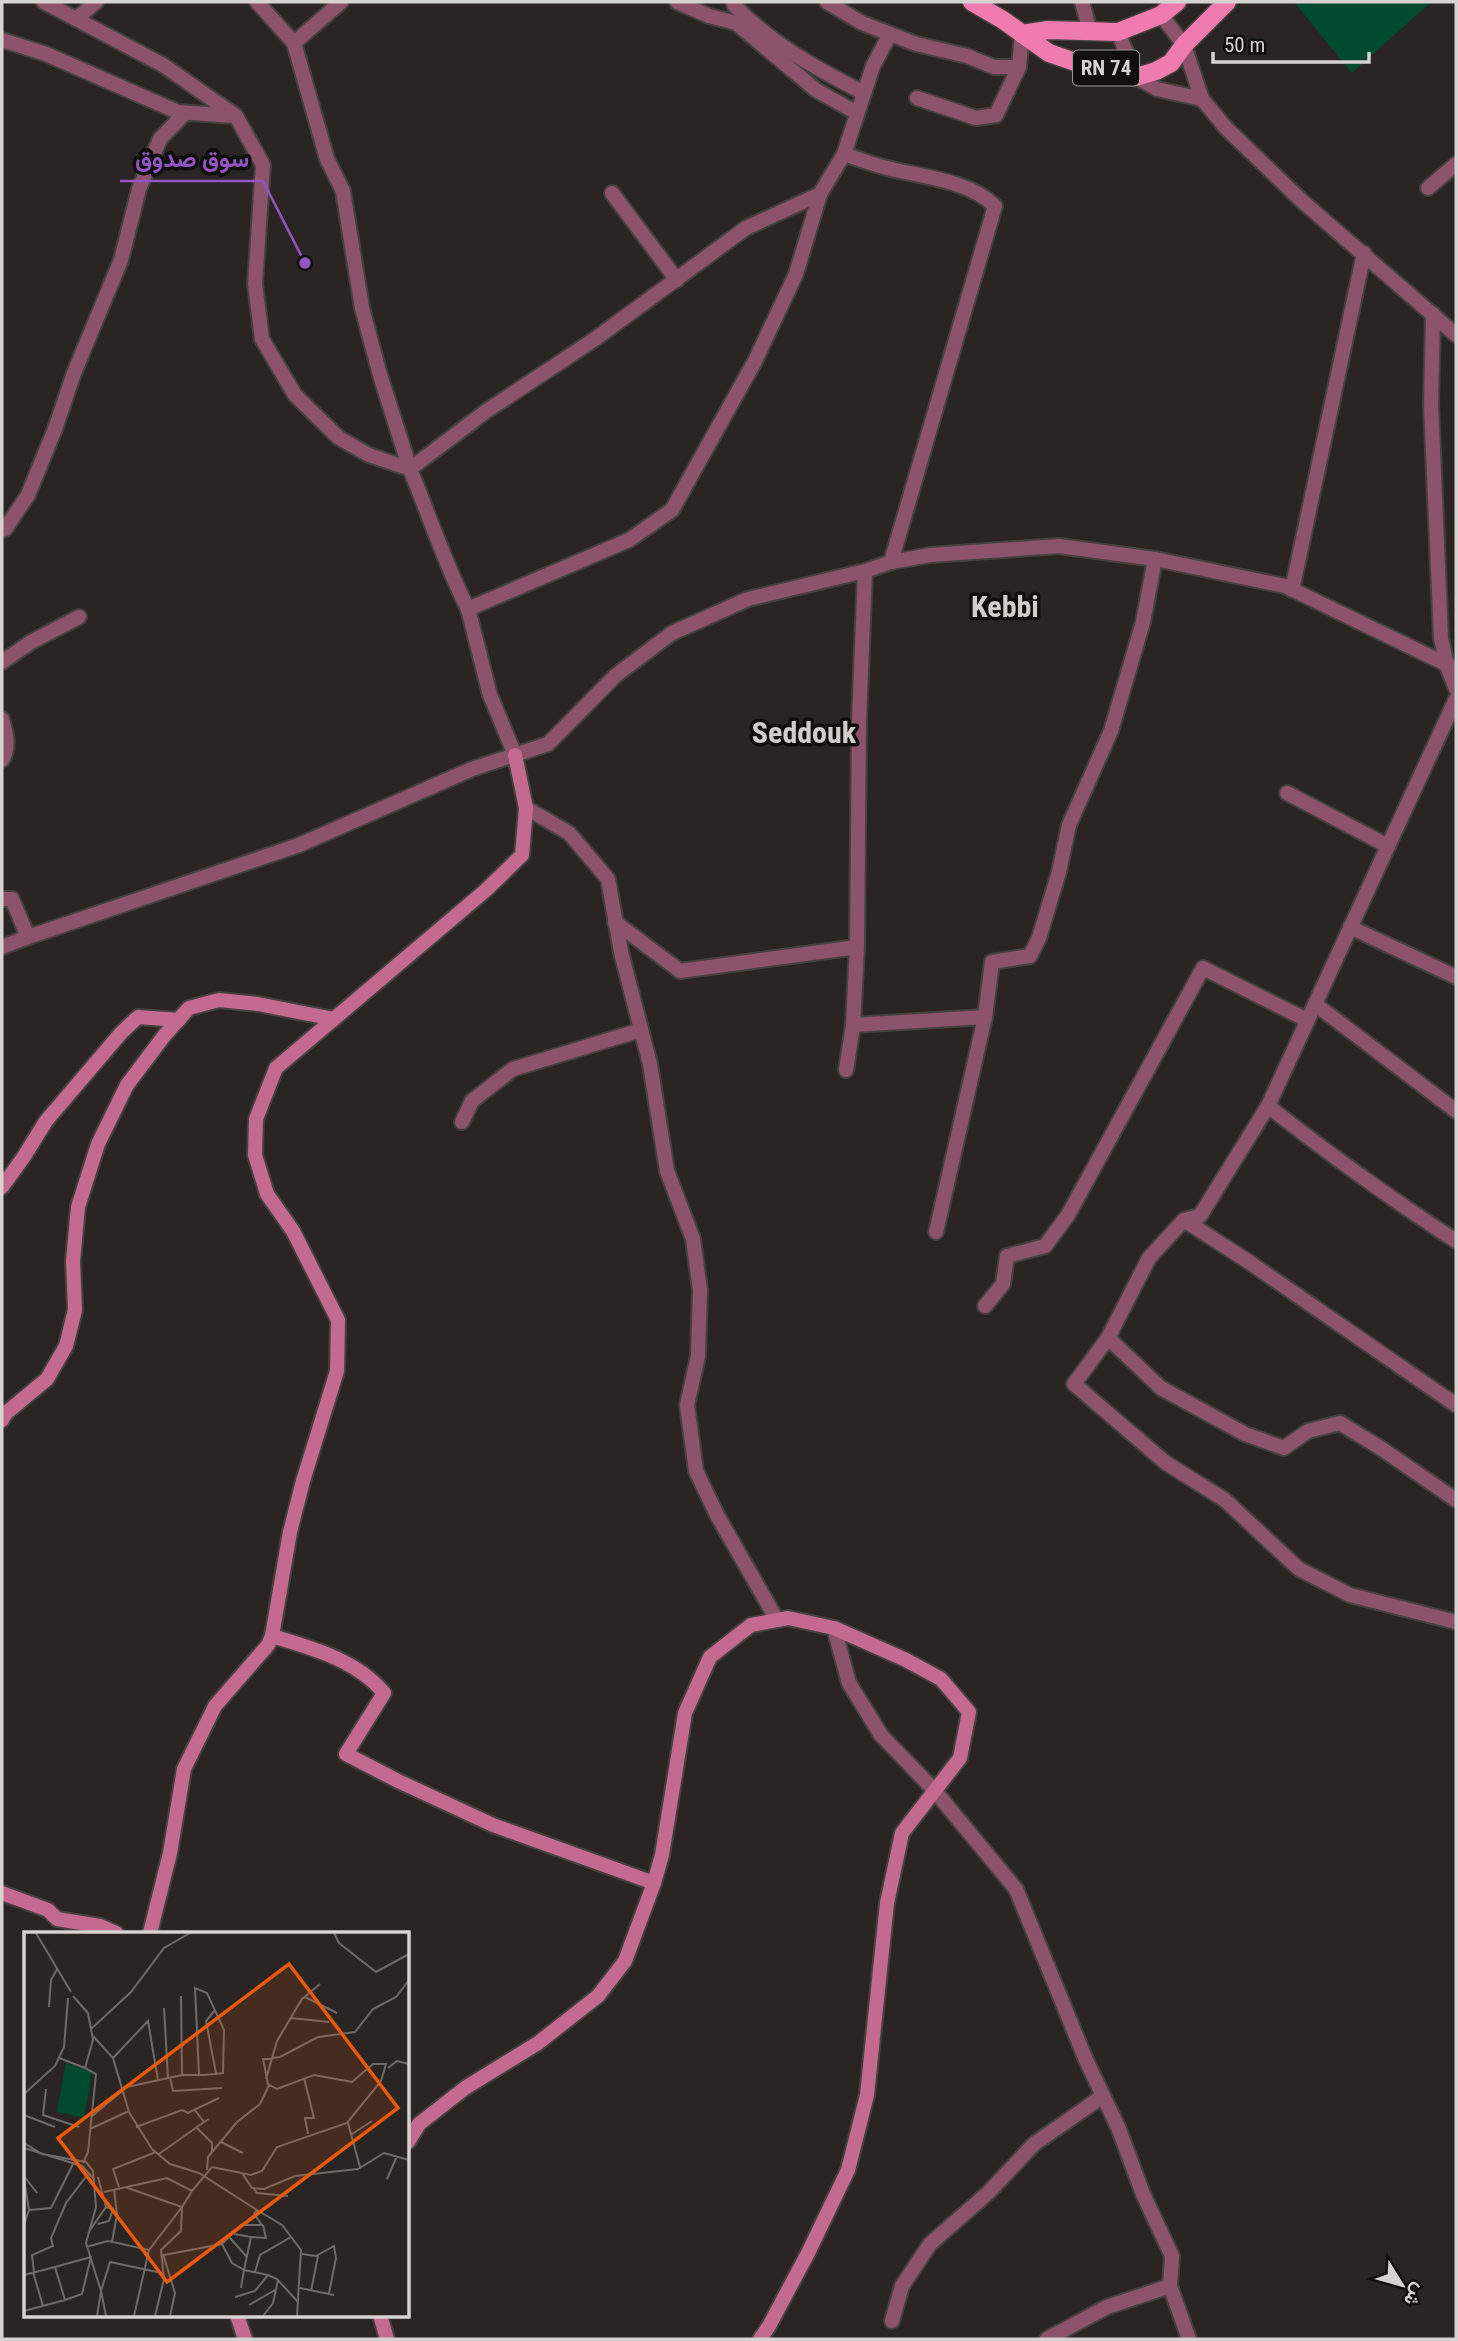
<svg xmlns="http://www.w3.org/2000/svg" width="1458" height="2341" viewBox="0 0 1458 2341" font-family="'Roboto Condensed',Vazirmatn,sans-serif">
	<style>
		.green { fill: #004b2e }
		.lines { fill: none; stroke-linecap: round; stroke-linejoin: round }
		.street-casing { stroke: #45413f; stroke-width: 18 }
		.secondary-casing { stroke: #45413f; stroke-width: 18 }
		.primary-casing { stroke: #45413f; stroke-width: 21 }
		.street { stroke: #8c536b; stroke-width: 14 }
		.secondary { stroke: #c46a91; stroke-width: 14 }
		.primary { stroke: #f07baf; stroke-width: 18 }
		.labels { text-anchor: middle; stroke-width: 7; stroke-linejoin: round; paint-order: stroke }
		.shield { fill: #110f0e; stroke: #9a9896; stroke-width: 2 }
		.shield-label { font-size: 21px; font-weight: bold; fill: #d5d2d0 }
		.district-label { font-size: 30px; font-weight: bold; fill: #d3cdca; stroke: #110f0e }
		.inset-road { fill: none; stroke: #6e6a68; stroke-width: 2 }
		.view { fill: #e8590c; fill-opacity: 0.15; stroke: #e8590c; stroke-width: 3.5 }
		.inset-edge { fill: none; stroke: #d5d2d0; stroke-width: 3.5 }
		.leader { fill: none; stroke: #9256c3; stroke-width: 2.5 }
		.callout-dot { fill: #9256c3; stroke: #110f0e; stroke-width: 2.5 }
		.callout-label { font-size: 24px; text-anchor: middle; font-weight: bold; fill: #9256c3; stroke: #110f0e; stroke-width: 7; stroke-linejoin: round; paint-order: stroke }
	</style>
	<rect width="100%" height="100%" fill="#2a2523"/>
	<polygon class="green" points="1294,2 1431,2 1352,73"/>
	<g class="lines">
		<defs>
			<g id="street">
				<polyline points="44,2 163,65 236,116 263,165 255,284 262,339 295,395 339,438 369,455 410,469"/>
				<polyline points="257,2 294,43"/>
				<polyline points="341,2 294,43 327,159 343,191 362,308 380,375 410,469"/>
				<polyline points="677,2 709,16 736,23 816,90 857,113"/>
				<polyline points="827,2 862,23 916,44 967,56 994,67 1019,67"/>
				<polyline points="1082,2 1090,31"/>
				<path d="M734 5C770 43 817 69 864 93"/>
				<polyline points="1161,15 1184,45 1202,99 1226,128 1302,201 1456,335"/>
				<polyline points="76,19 96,2"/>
				<polyline points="1118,32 1136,77 1157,89 1202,99"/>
				<polyline points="2,40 46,54 178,112 234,116"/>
				<polyline points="917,98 976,118 996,115 1019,67 1022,34"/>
				<path d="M844 154C858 159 872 164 887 168 922 177 968 180 995 206L891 562"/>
				<polyline points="1428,188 1456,164"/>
				<polyline points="612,193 677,280"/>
				<polyline points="1433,314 1431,404 1441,638 1447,666 1456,689"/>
				<polyline points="2,530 5,529 28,495 55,429 74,373 121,260 139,189 160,139 185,113"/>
				<polyline points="1292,590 1364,253"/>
				<path d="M468 609C445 564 429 515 410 469L485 412 595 339 746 228 820 194"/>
				<polyline points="2,662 31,642 79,617"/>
				<polyline points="1456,699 1268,1106 1200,1216 1184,1220 1149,1258 1108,1338 1074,1384 1166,1463 1225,1500 1299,1569 1350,1595 1456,1622"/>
				<path d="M2 719C6 733 10 747 2 760"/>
				<polyline points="515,755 490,695 468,609 629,540 672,510 755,361 796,274 820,194 844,154 873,66 890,34"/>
				<polyline points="1287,793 1388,846"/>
				<polyline points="526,808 569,833 608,879 621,952 650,1064 667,1171 693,1239 700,1290 698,1356 687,1405 696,1471 717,1515 777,1620"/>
				<polyline points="2,899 12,899 28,937 299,845 472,769 548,744 615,676 672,633 748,599 865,571 891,562 930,555 1059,546 1155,559 1285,586 1456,669"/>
				<polyline points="615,922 680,971 857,947"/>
				<polyline points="1350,927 1456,977"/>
				<polyline points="2,947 28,937"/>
				<polyline points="1315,1004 1456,1111"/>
				<polyline points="853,1025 857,947 859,721 865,571"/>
				<polyline points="846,1070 853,1025 985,1017"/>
				<path d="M1268 1106C1329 1154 1391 1199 1456 1241"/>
				<polyline points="462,1122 472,1101 513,1069 641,1030"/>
				<polyline points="1184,1220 1249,1262 1456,1405"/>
				<polyline points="936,1232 985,1017 992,962 1030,956 1039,938 1059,872 1069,825 1111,731 1143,622 1155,559"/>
				<polyline points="985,1306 1003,1284 1007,1256 1045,1246 1068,1215 1203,968 1307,1020"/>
				<polyline points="1108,1338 1161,1388 1245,1434 1284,1448 1308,1431 1340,1423 1382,1449 1456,1500"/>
				<polyline points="834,1628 849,1683 881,1735 934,1790 1016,1889 1086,2060 1118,2127 1143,2194 1172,2256 1170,2286 1189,2339"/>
				<polyline points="892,2321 902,2286 930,2244 989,2192 1034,2144 1103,2096"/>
				<polyline points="1047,2339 1107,2307 1170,2286"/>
			</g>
			<g id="secondary">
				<polyline points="2,1187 23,1158 46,1121 121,1033 138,1017 179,1020"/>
				<polyline points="2,1420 6,1413 47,1379 66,1346 75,1310 73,1261 78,1207 98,1144 127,1085 164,1036 189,1008 219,1000 258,1004 334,1019"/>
				<path d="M272 1636C312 1648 357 1660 384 1693L346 1754 398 1781 493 1825 654 1883"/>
				<polyline points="2,1893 48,1910 57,1919 100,1926 116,1933"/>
				<polyline points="150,1933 170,1853 184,1769 215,1706 268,1645 272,1636 290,1532 303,1481 337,1371 338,1320 293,1231 267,1194 255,1155 256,1119 276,1068 486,890 522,855 526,808 515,755"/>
				<polyline points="408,2142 419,2124 465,2088 538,2043 598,1996 625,1961 654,1883 662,1855 685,1713 710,1657 751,1625 788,1618 834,1628 904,1659 941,1679 969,1712 960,1758 902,1833 887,1903 867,2095 848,2170 808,2253 769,2326 760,2339"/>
				<polyline points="237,2315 245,2339"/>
				<polyline points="380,2315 387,2339"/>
			</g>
			<g id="primary">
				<polyline points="972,2 1003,20 1049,53 1081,64 1136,77 1156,71 1171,63 1184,45 1227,2"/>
				<polyline points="1022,34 1048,30 1118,32 1161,15 1177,2"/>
			</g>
		</defs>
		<use href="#street" class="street-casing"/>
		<use href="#secondary" class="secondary-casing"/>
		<use href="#primary" class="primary-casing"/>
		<use href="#street" class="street"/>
		<use href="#secondary" class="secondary"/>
		<use href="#primary" class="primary"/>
	</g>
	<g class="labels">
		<rect class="shield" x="1073" y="50.5" width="66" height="35" rx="5"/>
		<g class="shield-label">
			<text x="1106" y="75">RN 74</text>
		</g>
		<g class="district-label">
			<text x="1005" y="617">Kebbi</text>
			<text x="804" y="743">Seddouk</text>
		</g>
	</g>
	<g transform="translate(24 1932)">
		<rect width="385" height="385" fill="#2a2523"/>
		<path d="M42 131 68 140 60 186 33 180Z" fill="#004b2e"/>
		<path class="inset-road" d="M12 1 47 60M310 1 315 11 352 40 385 22M49 64 64 81 69 108 61 136 72 142 64 220 59 231M157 64 158 143M281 65 313 81M25 75 27 48 33 37M140 76 144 146M191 78 182 89 192 141M267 86 305 90M67 97 107 60 140 16 166 1M69 104 89 126 105 180 128 217 146 232 175 241 233 278 230 282 238 293H217L198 312 140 323M35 126 61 136M89 126 124 89 134 148M364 136 373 129 385 132M146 145 149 159 198 156M280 146 290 186H281L284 202M242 147 253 109 278 67 296 52M22 157 19 183 55 195M0 162 31 134 40 115 44 66M170 177 180 190 185 187M0 183 31 195M67 185 103 155 158 143H181L199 141 200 98 183 61 171 56 175 143M324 191 336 235M112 195 158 178 164 181 195 166M172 195 188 211V221M66 197 105 179M328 202 348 189M197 210 219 221M0 211 18 222 62 230 69 239 72 275 62 311 77 359 73 384M0 216 58 234 70 247M135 222 180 190M183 238 184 225 213 190 236 172 245 153M218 241 228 256 240 257 271 244 334 237 360 221 385 228M0 244 13 261M363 247 373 224M0 248 5 278 0 293M95 255 89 237 132 220M101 255 158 275 168 259M230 257 233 261 264 264M80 260 143 246 168 259 188 235 227 243 238 239 253 215 323 191 357 149 362 132H349L328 150 290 143 253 157 244 152 239 127 256 125 294 105 331 100 349 77 372 65 385 48M5 278 27 276 49 232M233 278 258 293 277 318 273 384M74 292 85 289 89 277 82 275M64 301 82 275 74 245M227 305 242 306 239 293M206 306 223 325M88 310 93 283 90 257M198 312 208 331 220 338 227 305 210 302M62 315 84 309 125 318 158 275M139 322 151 361 146 384M278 322 292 324 310 314 312 326 305 361M67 325 58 362 41 368 31 335ZM9 340 19 374M10 340 8 323 29 314 27 306 42 271 64 242M231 340 236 323 267 305M0 343 31 335M217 356 220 338 244 343 253 347 274 370M276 356 310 363M287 359 294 324M211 365 231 359 244 343M225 373 251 358M0 379 41 368M82 384 77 359 86 330 138 341M110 384 125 318M131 384 140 347 137 318 157 299 158 275M239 384 249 371 254 348"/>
		<path class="view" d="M265 32 374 176 143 350 34 206Z"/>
		<rect width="385" height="385" class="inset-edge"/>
	</g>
	<path class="leader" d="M305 263L263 181H120"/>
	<circle class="callout-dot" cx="305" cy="263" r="7"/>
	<g class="callout-label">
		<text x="192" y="167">سوق صدوق</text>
	</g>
	<rect width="1458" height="2341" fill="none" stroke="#d5d2d0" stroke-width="7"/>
	<g transform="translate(1402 2285) rotate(127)" stroke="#110f0e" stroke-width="5" paint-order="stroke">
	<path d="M0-5L12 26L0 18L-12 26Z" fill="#d5d2d0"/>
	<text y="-10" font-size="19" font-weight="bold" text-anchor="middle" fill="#d5d2d0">ش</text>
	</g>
	<path d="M1213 52v10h156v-10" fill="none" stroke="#d5d2d0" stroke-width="3.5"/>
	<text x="1224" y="52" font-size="21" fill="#d5d2d0" stroke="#110f0e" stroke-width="5" paint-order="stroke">50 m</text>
</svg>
